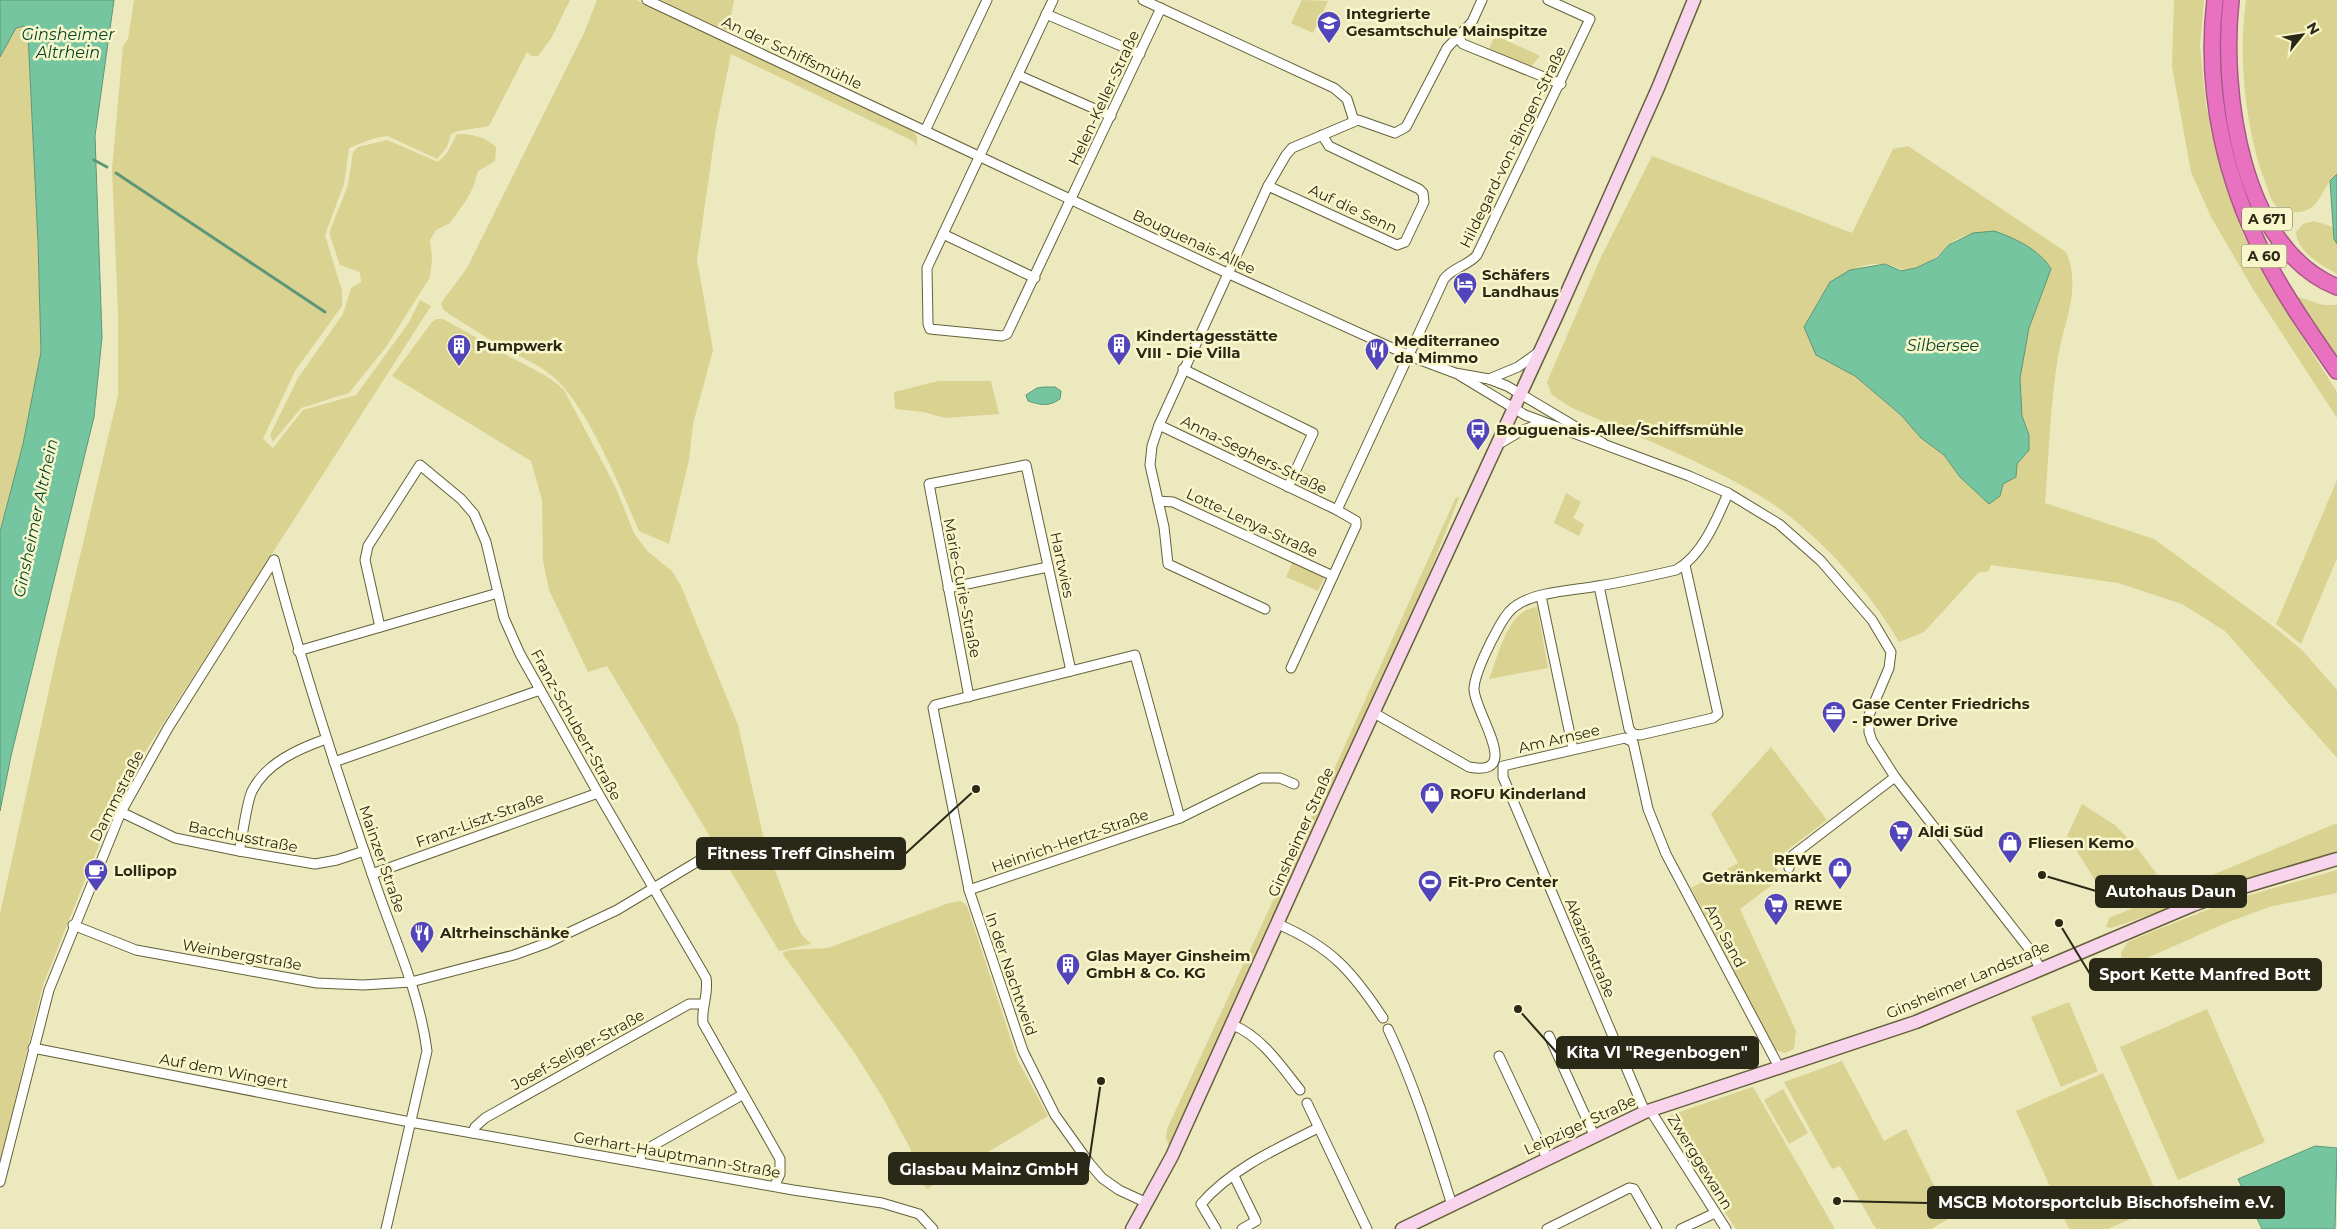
<svg xmlns="http://www.w3.org/2000/svg" width="2337" height="1229" viewBox="0 0 2337 1229" font-family="Montserrat,sans-serif">
	<style>
		.green { fill: #d9d290; fill-rule: evenodd }
		.water { fill: #75c6a0; stroke: #5e9777 }
		.lines { fill: none; stroke-linecap: round; stroke-linejoin: round }
		.stream { stroke: #5e9777; stroke-width: 3 }
		.minor-casing { stroke: #64603a; stroke-width: 11 }
		.secondary-casing { stroke: #64603a; stroke-width: 15 }
		.motorway-casing { stroke: #a65885; stroke-width: 18 }
		.minor { stroke: #fff; stroke-width: 9 }
		.secondary { stroke: #f8d5ec; stroke-width: 12 }
		.motorway { stroke: #e972c0; stroke-width: 15 }
		.labels { text-anchor: middle; stroke-width: 5; stroke-linejoin: round; paint-order: stroke }
		.shield { fill: #faf6cb; stroke: #68664d; stroke-width: 1 }
		.shield-label { font-size: 14px; font-weight: bold; fill: #2a2817 }
		.poi-label { font-size: 15px; font-weight: bold; fill: #2a2817; stroke: #faf6cb; text-anchor: start }
		.street-label { font-size: 15px; fill: #2a2817; stroke: #faf6cb }
		.water-label { font-size: 16px; font-style: italic; fill: #00462e; stroke: #faf6cb }
		.leader { fill: none; stroke: #2a2817; stroke-width: 2 }
		.callout-dot { fill: #2a2817; stroke: #faf6cb; stroke-width: 2 }
		.callout { fill: #2a2817; stroke: #2a2817; stroke-width: 2 }
		.callout-label { font-size: 16px; text-anchor: middle; font-weight: bold; fill: #fff }
	</style>
	<rect width="100%" height="100%" fill="#ede9be"/>
	<g class="green">
		<polygon points="134,0 570,0 552,37 538,56 532,56 527,52 489,126 458,131 451,134 447,147 437,159 388,136 375,138 349,148 344,184 325,235 342,291 342,306 295,371 263,439 273,448 303,410 356,395 408,324 420,300 431,306 139,761 101,840 43,985 0,1163 0,914 55,662 118,395 118,312 112,169 123,46 128,39"/>
		<path d="M597 0H637L911 130C918 135 918 139 916 146L913 141 731 54 716 128 697 260 713 350 693 424 689 460 669 544 639 531C620 487 587 404 551 375 539 365 522 358 508 350 488 339 469 326 449 314L443 309 441 303 467 268 584 33Z"/>
		<polygon points="661,0 734,0 728,31 692,18"/>
		<polygon points="1302,0 1328,1 1313,33 1291,23"/>
		<polygon points="2174,0 2204,0 2200,46 2206,106 2222,175 2244,236 2287,313 2337,392 2337,418 2253,289 2211,217 2191,172 2172,66"/>
		<path d="M2246 0H2337V174C2322 185 2321 211 2298 212 2291 212 2281 211 2276 206 2270 200 2268 189 2265 182 2245 128 2238 57 2246 0Z"/>
		<polygon points="24,26 28,34 38,242 41,352 23,444 0,532 0,57 16,28"/>
		<polygon points="1495,35 1540,56 1531,67 1489,49"/>
		<path d="M457 134C472 134 484 136 496 147L495 161 478 171 474 185 467 199 450 223 436 230 430 240 432 258 430 277 386 347 349 393 301 408 273 442 270 435 298 378 343 314 351 288 361 282 360 272 340 265 330 236V231L348 185 353 152 358 147 387 140 438 162 447 153Z"/>
		<path d="M1908 146 2066 252C2082 288 2064 321 2058 357 2050 405 2049 455 2045 503L2154 539 2274 627 2303 651 2337 690V758L2225 631 2182 604 2118 583 1991 565 1988 571 1978 573 1924 632 1899 642C1871 592 1812 527 1762 497 1702 461 1634 435 1570 407L1552 395 1547 382 1601 257 1652 156 1852 233 1893 149ZM1994 231 2009 237 2051 269 2029 328 2020 378 2022 416 2029 435V450L2017 464 2016 477 2003 484 1989 504 1960 477 1944 455 1921 438 1901 415 1855 376 1816 355 1830 282C1846 272 1864 262 1883 264 1898 265 1899 274 1916 268 1930 263 1938 256 1948 246 1960 234 1978 232 1994 231Z"/>
		<path d="M2314 221 2333 227 2337 244V274C2320 264 2298 253 2296 232L2303 224Z"/>
		<polygon points="2295,296 2323,305 2337,305 2337,359"/>
		<path d="M436 319H443C467 332 490 346 514 359 532 369 549 375 564 390L615 486 634 533 647 551 672 571 681 586 738 725 765 844 795 923 802 935 811 944 779 951 607 666 588 672 549 590 543 560 542 500 531 461 392 376 432 322Z"/>
		<polygon points="938,381 991,381 999,414 945,418 923,412 895,409 894,392"/>
		<polygon points="1304,472 1326,483 1320,496 1298,486"/>
		<polygon points="2337,480 2337,558 2301,644 2276,624"/>
		<polygon points="1566,493 1581,502 1573,518 1584,524 1579,536 1554,523"/>
		<polygon points="1456,497 1459,498 1430,571 1330,795 1324,792"/>
		<polygon points="1293,561 1325,576 1318,591 1286,577"/>
		<path d="M1537 607 1548 668 1489 679C1499 655 1507 610 1537 607Z"/>
		<polygon points="1771,747 1827,820 1774,860 1780,879 1740,909 1796,1031 1794,1049 1785,1053 1774,1049 1691,888 1738,863 1711,814"/>
		<polygon points="1321,797 1327,800 1169,1146 1166,1138 1167,1129"/>
		<polygon points="2082,804 2115,825 2138,849 2165,885 2113,908 2067,836"/>
		<polygon points="2337,823 2337,851 2111,928 2106,927 2109,918"/>
		<polygon points="2337,870 2337,893 2269,907 2226,923 2138,962 2129,963 2122,960 2121,953 2128,942 2154,931 2232,900"/>
		<polygon points="961,901 967,906 1018,1061 1048,1116 927,1189 921,1182 910,1148 883,1098 854,1052 782,953 789,950 828,948 949,903"/>
		<polygon points="2069,1002 2098,1071 2061,1087 2031,1017"/>
		<polygon points="2207,1009 2265,1142 2178,1180 2120,1047"/>
		<polygon points="1842,1061 1884,1141 1906,1129 1950,1218 1931,1229 1876,1229 1840,1166 1832,1169 1784,1082"/>
		<polygon points="2103,1073 2162,1205 2108,1229 2069,1229 2016,1111"/>
		<polygon points="1752,1087 1753,1087 1835,1229 1736,1229 1665,1120 1671,1115"/>
		<polygon points="1783,1089 1808,1133 1789,1144 1764,1100"/>
	</g>
	<g class="water">
		<polygon points="0,0 114,0 95,136 102,337 94,417 11,756 0,811 0,532 23,444 41,352 38,242 28,34 24,26 16,28 0,57"/>
		<polygon points="2337,174 2337,244 2334,239 2330,181"/>
		<path d="M1994 231C2015 238 2040 250 2051 269L2029 328 2020 378 2022 416 2029 435V450L2017 464 2016 477 2003 484 2000 496 1989 504 1960 477 1944 455 1921 438 1901 415 1855 376 1816 355 1804 327 1830 282 1850 270 1885 264 1901 271 1916 268 1937 258 1949 245 1973 233Z"/>
		<path d="M1045 387H1055L1061 391 1060 399C1048 407 1041 405 1028 401L1026 395 1037 388Z"/>
		<polygon points="2315,1146 2337,1148 2335,1229 2262,1229 2238,1179"/>
	</g>
	<g class="lines">
		<g class="stream">
			<polyline points="94,160 107,167"/>
			<polyline points="116,173 325,312"/>
		</g>
		<defs>
			<g id="minor">
				<polyline points="647,0 1227,273 1410,356 1455,373 1489,379 1507,386 1603,443"/>
				<polyline points="1053,0 927,268 928,324 930,329 1002,336 1007,334 1161,8"/>
				<polyline points="1143,0 1334,88 1347,99 1354,121"/>
				<polyline points="1046,14 1140,54"/>
				<polyline points="1458,38 1463,44 1561,84"/>
				<polyline points="1018,75 1111,116"/>
				<polyline points="925,131 987,0"/>
				<polyline points="1268,186 1397,245 1405,242 1424,202 1423,193 1419,189 1329,146 1322,135"/>
				<polyline points="943,234 1035,278"/>
				<polyline points="1183,369 1313,433 1288,487"/>
				<polyline points="1459,375 1525,415 1689,476 1728,493 1779,524 1821,561 1872,620 1891,652 1889,668 1869,715 1869,732 1872,741 1895,777 2030,950 2040,968"/>
				<polyline points="1489,379 1518,367 1539,352"/>
				<polyline points="1159,425 1337,510"/>
				<polyline points="1497,445 1521,431 1542,423"/>
				<polyline points="1158,501 1173,502 1333,576"/>
				<path d="M274 560C302 666 336 770 372 874 391 932 419 989 427 1051L386 1229"/>
				<polyline points="1599,586 1629,729 1633,734 1640,735 1713,718 1718,714 1685,565"/>
				<polyline points="948,588 1048,567"/>
				<polyline points="1541,596 1573,749"/>
				<polyline points="1265,609 1168,564 1164,527 1150,465 1152,446 1159,425 1268,186 1286,155 1292,148 1358,120 1395,133 1406,127 1447,48 1472,22 1482,0"/>
				<path d="M380 627 365 560 368 546 420 465 461 499 474 514 486 542 504 618 520 654 598 793 706 978C709 994 701 1008 703 1023L780 1159V1174L775 1185"/>
				<polyline points="298,651 498,593"/>
				<path d="M1291 668 1356 526V521L1337 510 1444 279C1453 267 1468 266 1477 255L1590 19 1548 0"/>
				<polyline points="969,697 929,484 1026,465 1071,671"/>
				<path d="M1374 713 1469 767C1525 778 1473 711 1474 688 1475 672 1492 639 1500 625 1504 618 1510 609 1517 605 1535 592 1576 590 1598 586 1624 582 1650 576 1676 570 1702 556 1717 519 1728 493"/>
				<polyline points="334,762 540,690"/>
				<polyline points="121,812 175,838 239,851 315,864 337,860 364,851"/>
				<path d="M239 851C243 836 246 804 252 791 266 763 298 749 326 739"/>
				<polyline points="1789,868 1793,855 1895,777"/>
				<polyline points="372,874 598,793"/>
				<polyline points="969,890 1180,818 1261,778 1280,778 1294,784"/>
				<path d="M1278 924C1331 947 1352 971 1383 1018"/>
				<polyline points="73,925 136,950 317,983 363,985 411,982 514,955 547,943 617,910 715,851"/>
				<path d="M1233 1025C1262 1037 1281 1066 1300 1090"/>
				<path d="M1388 1029C1415 1086 1433 1145 1452 1205"/>
				<polyline points="1549,1036 1594,1135"/>
				<polyline points="33,1048 410,1122 793,1190 882,1203 919,1214 933,1229"/>
				<polyline points="1499,1056 1547,1158"/>
				<polyline points="1307,1103 1367,1229"/>
				<polyline points="1650,1110 1726,1229"/>
				<polyline points="1645,1112 1503,777 1503,766 1625,738 1633,742 1648,809 1666,854 1779,1067"/>
				<polyline points="473,1133 475,1127 485,1118 689,1004 704,1004"/>
				<polyline points="640,1161 641,1154 647,1149 742,1095"/>
				<polyline points="1234,1176 1256,1221 1242,1229"/>
				<polyline points="0,1182 49,990 121,812 168,728 274,560"/>
				<polyline points="1147,1203 1119,1190 1102,1178 1090,1164 1055,1115 1023,1051 969,890 933,708 935,705 1135,655 1180,818"/>
				<path d="M1216 1229 1201 1204C1231 1169 1278 1148 1318 1128"/>
				<polyline points="1547,1229 1629,1188 1634,1189 1657,1229"/>
				<polyline points="1681,1229 1715,1213"/>
			</g>
			<g id="secondary">
				<polyline points="1132,1229 1172,1156 1333,800 1556,317 1658,88 1694,0"/>
				<polyline points="1402,1229 1645,1112 1916,1022 2193,905 2243,887 2337,859"/>
			</g>
			<g id="motorway">
				<path d="M2215 0C2204 94 2226 186 2271 269 2290 304 2314 338 2337 371"/>
				<path d="M2231 0C2221 90 2240 248 2337 287"/>
			</g>
		</defs>
		<use href="#minor" class="minor-casing"/>
		<use href="#secondary" class="secondary-casing"/>
		<use href="#motorway" class="motorway-casing"/>
		<use href="#minor" class="minor"/>
		<use href="#secondary" class="secondary"/>
		<use href="#motorway" class="motorway"/>
	</g>
	<defs>
		<symbol id="school-pin" viewBox="-11 -11 22 30"><path d="M0 17L-7.5 6A9.5 9.5 0 1 1 7.5 6Z" fill="#5244bb" stroke="#faf6cb"/><path d="M0-5L7-2L0 1L-7-2ZM-4 1L0 2.5L4 1V4Q0 6-4 4Z" fill="#fff"/></symbol>
		<symbol id="hotel-pin" viewBox="-11 -11 22 30"><path d="M0 17L-7.5 6A9.5 9.5 0 1 1 7.5 6Z" fill="#5244bb" stroke="#faf6cb"/><path d="M-6-4.5h1.5V1H6V5H4.5V3h-9V5H-6ZM-4 0a1.8 1.8 0 1 1 3.6 0ZM.5 0V-2.5h3Q6-2.5 6 0Z" fill="#fff"/></symbol>
		<symbol id="building-pin" viewBox="-11 -11 22 30"><path d="M0 17L-7.5 6A9.5 9.5 0 1 1 7.5 6Z" fill="#5244bb" stroke="#faf6cb"/><path d="M-4-6H4V6H1V3H-1V6H-4ZM-2.5-4.3h1.7v1.8h-1.7ZM.8-4.3h1.7v1.8H.8ZM-2.5-1h1.7V.8h-1.7ZM.8-1h1.7V.8H.8Z" fill="#fff"/></symbol>
		<symbol id="restaurant-pin" viewBox="-11 -11 22 30"><path d="M0 17L-7.5 6A9.5 9.5 0 1 1 7.5 6Z" fill="#5244bb" stroke="#faf6cb"/><path d="M-5-6h1v4h1v-4h1v4h1v-4h1v5L-1.5 .5V6h-2V.5L-5-1ZM5-6V6H3V1.5H1.5Q1.5-4 5-6Z" fill="#fff"/></symbol>
		<symbol id="bus-pin" viewBox="-11 -11 22 30"><path d="M0 17L-7.5 6A9.5 9.5 0 1 1 7.5 6Z" fill="#5244bb" stroke="#faf6cb"/><path d="M-5-6H5V4H4V6H2V4H-2V6H-4V4H-5ZM-3.5-4V0h7V-4ZM-3.5 1.2v1.5H-2V1.2ZM2 1.2v1.5H3.5V1.2Z" fill="#fff"/></symbol>
		<symbol id="office-pin" viewBox="-11 -11 22 30"><path d="M0 17L-7.5 6A9.5 9.5 0 1 1 7.5 6Z" fill="#5244bb" stroke="#faf6cb"/><path d="M-6-3h4V-5.5h4V-3h4V5H-6ZM-1-4.5V-3h2v-1.5ZM-6 0V1H6V0Z" fill="#fff"/></symbol>
		<symbol id="shop-pin" viewBox="-11 -11 22 30"><path d="M0 17L-7.5 6A9.5 9.5 0 1 1 7.5 6Z" fill="#5244bb" stroke="#faf6cb"/><path d="M-5-2.5h2.3a2.7 3.5 0 0 1 5.4 0H5L5.5 6h-11ZM-1.5-2.5h3a1.5 2.3 0 0 0-3 0Z" fill="#fff"/></symbol>
		<symbol id="supermarket-pin" viewBox="-11 -11 22 30"><path d="M0 17L-7.5 6A9.5 9.5 0 1 1 7.5 6Z" fill="#5244bb" stroke="#faf6cb"/><path d="M-6-5.5h2.5l.6 2H6L4.5 2H-2.5L-4.4-4H-6ZM-1.5 3.2a1.3 1.3 0 1 0 .1 0ZM3 3.2a1.3 1.3 0 1 0 .1 0Z" fill="#fff"/></symbol>
		<symbol id="cafe-pin" viewBox="-11 -11 22 30"><path d="M0 17L-7.5 6A9.5 9.5 0 1 1 7.5 6Z" fill="#5244bb" stroke="#faf6cb"/><path d="M-5.5-4.5H6V0H3Q3 3.5 0 3.5H-2.5Q-5.5 3.5-5.5 0ZM3-3.2v2h1.7v-2ZM-6 4.5H4V6H-6Z" fill="#fff"/></symbol>
		<symbol id="stadium-pin" viewBox="-11 -11 22 30"><path d="M0 17L-7.5 6A9.5 9.5 0 1 1 7.5 6Z" fill="#5244bb" stroke="#faf6cb"/><path d="M0-5a6.5 5 0 1 0 0 10a6.5 5 0 1 0 0-10ZM-3.5-1.8h7v3.6h-7Z" fill="#fff"/></symbol>
	</defs>
	<g fill-rule="evenodd">
		<use href="#school-pin" x="1315" y="9" width="28" height="38"/>
		<use href="#hotel-pin" x="1451" y="270" width="28" height="38"/>
		<use href="#building-pin" x="1105" y="331" width="28" height="38"/>
		<use href="#building-pin" x="445" y="332" width="28" height="38"/>
		<use href="#restaurant-pin" x="1363" y="336" width="28" height="38"/>
		<use href="#bus-pin" x="1464" y="416" width="28" height="38"/>
		<use href="#office-pin" x="1820" y="699" width="28" height="38"/>
		<use href="#shop-pin" x="1418" y="780" width="28" height="38"/>
		<use href="#supermarket-pin" x="1887" y="818" width="28" height="38"/>
		<use href="#shop-pin" x="1996" y="829" width="28" height="38"/>
		<use href="#shop-pin" x="1826" y="855" width="28" height="38"/>
		<use href="#cafe-pin" x="82" y="857" width="28" height="38"/>
		<use href="#stadium-pin" x="1416" y="868" width="28" height="38"/>
		<use href="#supermarket-pin" x="1762" y="891" width="28" height="38"/>
		<use href="#restaurant-pin" x="408" y="919" width="28" height="38"/>
		<use href="#building-pin" x="1054" y="951" width="28" height="38"/>
	</g>
	<g class="labels">
		<g class="shield">
			<rect x="2242" y="207.5" width="50" height="23" rx="4"/>
			<rect x="2241.5" y="244.5" width="45" height="23" rx="4"/>
		</g>
		<g class="shield-label">
			<text x="2267" y="224">A 671</text>
			<text x="2264" y="261">A 60</text>
		</g>
		<g class="poi-label">
			<text x="1346" y="19">Integrierte<tspan x="1346" dy="17">Gesamtschule Mainspitze</tspan></text>
			<text x="1482" y="280">Schäfers<tspan x="1482" dy="17">Landhaus</tspan></text>
			<text x="1136" y="341">Kindertagesstätte<tspan x="1136" dy="17">VIII - Die Villa</tspan></text>
			<text x="1394" y="346">Mediterraneo<tspan x="1394" dy="17">da Mimmo</tspan></text>
			<text x="476" y="351">Pumpwerk</text>
			<text x="1496" y="435">Bouguenais-Allee/Schiffsmühle</text>
			<text x="1852" y="709">Gase Center Friedrichs<tspan x="1852" dy="17">- Power Drive</tspan></text>
			<text x="1450" y="799">ROFU Kinderland</text>
			<text x="1918" y="837">Aldi Süd</text>
			<text x="2028" y="848">Fliesen Kemo</text>
			<text x="1822" y="865" text-anchor="end">REWE<tspan x="1822" dy="17">Getränkemarkt</tspan></text>
			<text x="114" y="876">Lollipop</text>
			<text x="1448" y="887">Fit-Pro Center</text>
			<text x="1794" y="910">REWE</text>
			<text x="440" y="938">Altrheinschänke</text>
			<text x="1086" y="961">Glas Mayer Ginsheim<tspan x="1086" dy="17">GmbH &amp; Co. KG</tspan></text>
		</g>
		<g class="street-label">
			<text transform="translate(792 53) rotate(25)" y="5">An der Schiffsmühle</text>
			<text transform="translate(1104 98) rotate(-65)" y="5">Helen-Keller-Straße</text>
			<text transform="translate(1513 147) rotate(-64)" y="5">Hildegard-von-Bingen-Straße</text>
			<text transform="translate(1353 209) rotate(25)" y="5">Auf die Senn</text>
			<text transform="translate(1194 242) rotate(25)" y="5">Bouguenais-Allee</text>
			<text transform="translate(1254 455) rotate(26)" y="5">Anna-Seghers-Straße</text>
			<text transform="translate(1252 523) rotate(25)" y="5">Lotte-Lenya-Straße</text>
			<text transform="translate(1062 565) rotate(78)" y="5">Hartwies</text>
			<text transform="translate(962 588) rotate(79)" y="5">Marie-Curie-Straße</text>
			<text transform="translate(576 725) rotate(61)" y="5">Franz-Schubert-Straße</text>
			<text transform="translate(1559 739) rotate(-13)" y="5">Am Arnsee</text>
			<text transform="translate(117 796) rotate(-63)" y="5">Dammstraße</text>
			<text transform="translate(480 820) rotate(-20)" y="5">Franz-Liszt-Straße</text>
			<text transform="translate(1301 832) rotate(-66)" y="5">Ginsheimer Straße</text>
			<text transform="translate(243 837) rotate(11)" y="5">Bacchusstraße</text>
			<text transform="translate(1070 841) rotate(-19)" y="5">Heinrich-Hertz-Straße</text>
			<text transform="translate(382 859) rotate(71)" y="5">Mainzer Straße</text>
			<text transform="translate(1725 936) rotate(62)" y="5">Am Sand</text>
			<text transform="translate(1590 948) rotate(67)" y="5">Akazienstraße</text>
			<text transform="translate(242 955) rotate(10)" y="5">Weinbergstraße</text>
			<text transform="translate(1011 974) rotate(71)" y="5">In der Nachtweid</text>
			<text transform="translate(1968 980) rotate(-23)" y="5">Ginsheimer Landstraße</text>
			<text transform="translate(578 1050) rotate(-29)" y="5">Josef-Seliger-Straße</text>
			<text transform="translate(224 1071) rotate(11)" y="5">Auf dem Wingert</text>
			<text transform="translate(1580 1125) rotate(-25)" y="5">Leipziger Straße</text>
			<text transform="translate(677 1155) rotate(10)" y="5">Gerhart-Hauptmann-Straße</text>
			<text transform="translate(1700 1162) rotate(58)" y="5">Zwerggewann</text>
		</g>
		<g class="water-label">
			<text x="68" y="40">Ginsheimer<tspan x="68" dy="18">Altrhein</tspan></text>
			<text x="1943" y="351">Silbersee</text>
			<text transform="translate(35 518) rotate(-78)" y="6">Ginsheimer Altrhein</text>
		</g>
	</g>
	<path class="leader" d="M976 789L905 854M2042 875L2096 891M2059 923L2090 974M1518 1009L1557 1053M1101 1081L1088 1169M1837 1201L1928 1203"/>
	<g class="callout-dot">
		<circle cx="976" cy="789" r="5"/>
		<circle cx="2042" cy="875" r="5"/>
		<circle cx="2059" cy="923" r="5"/>
		<circle cx="1518" cy="1009" r="5"/>
		<circle cx="1101" cy="1081" r="5"/>
		<circle cx="1837" cy="1201" r="5"/>
	</g>
	<g class="callout">
		<rect x="697" y="838" width="208" height="31" rx="5"/>
		<rect x="2096" y="876" width="150" height="31" rx="5"/>
		<rect x="2090" y="959" width="231" height="31" rx="5"/>
		<rect x="1557" y="1037" width="201" height="31" rx="5"/>
		<rect x="889" y="1153" width="199" height="31" rx="5"/>
		<rect x="1928" y="1187" width="356" height="31" rx="5"/>
	</g>
	<g class="callout-label">
		<text x="801" y="859">Fitness Treff Ginsheim</text>
		<text x="2171" y="897">Autohaus Daun</text>
		<text x="2205" y="980">Sport Kette Manfred Bott</text>
		<text x="1657" y="1058">Kita VI "Regenbogen"</text>
		<text x="989" y="1175">Glasbau Mainz GmbH</text>
		<text x="2106" y="1208">MSCB Motorsportclub Bischofsheim e.V.</text>
	</g>
	<g transform="translate(2302 35) rotate(60)" stroke="#faf6cb" stroke-width="4" paint-order="stroke">
	<path d="M0-4L9 19L0 12L-9 19Z" fill="#2a2817"/>
	<text y="-8" font-size="14" font-weight="bold" text-anchor="middle" fill="#2a2817">N</text>
	</g>
</svg>
